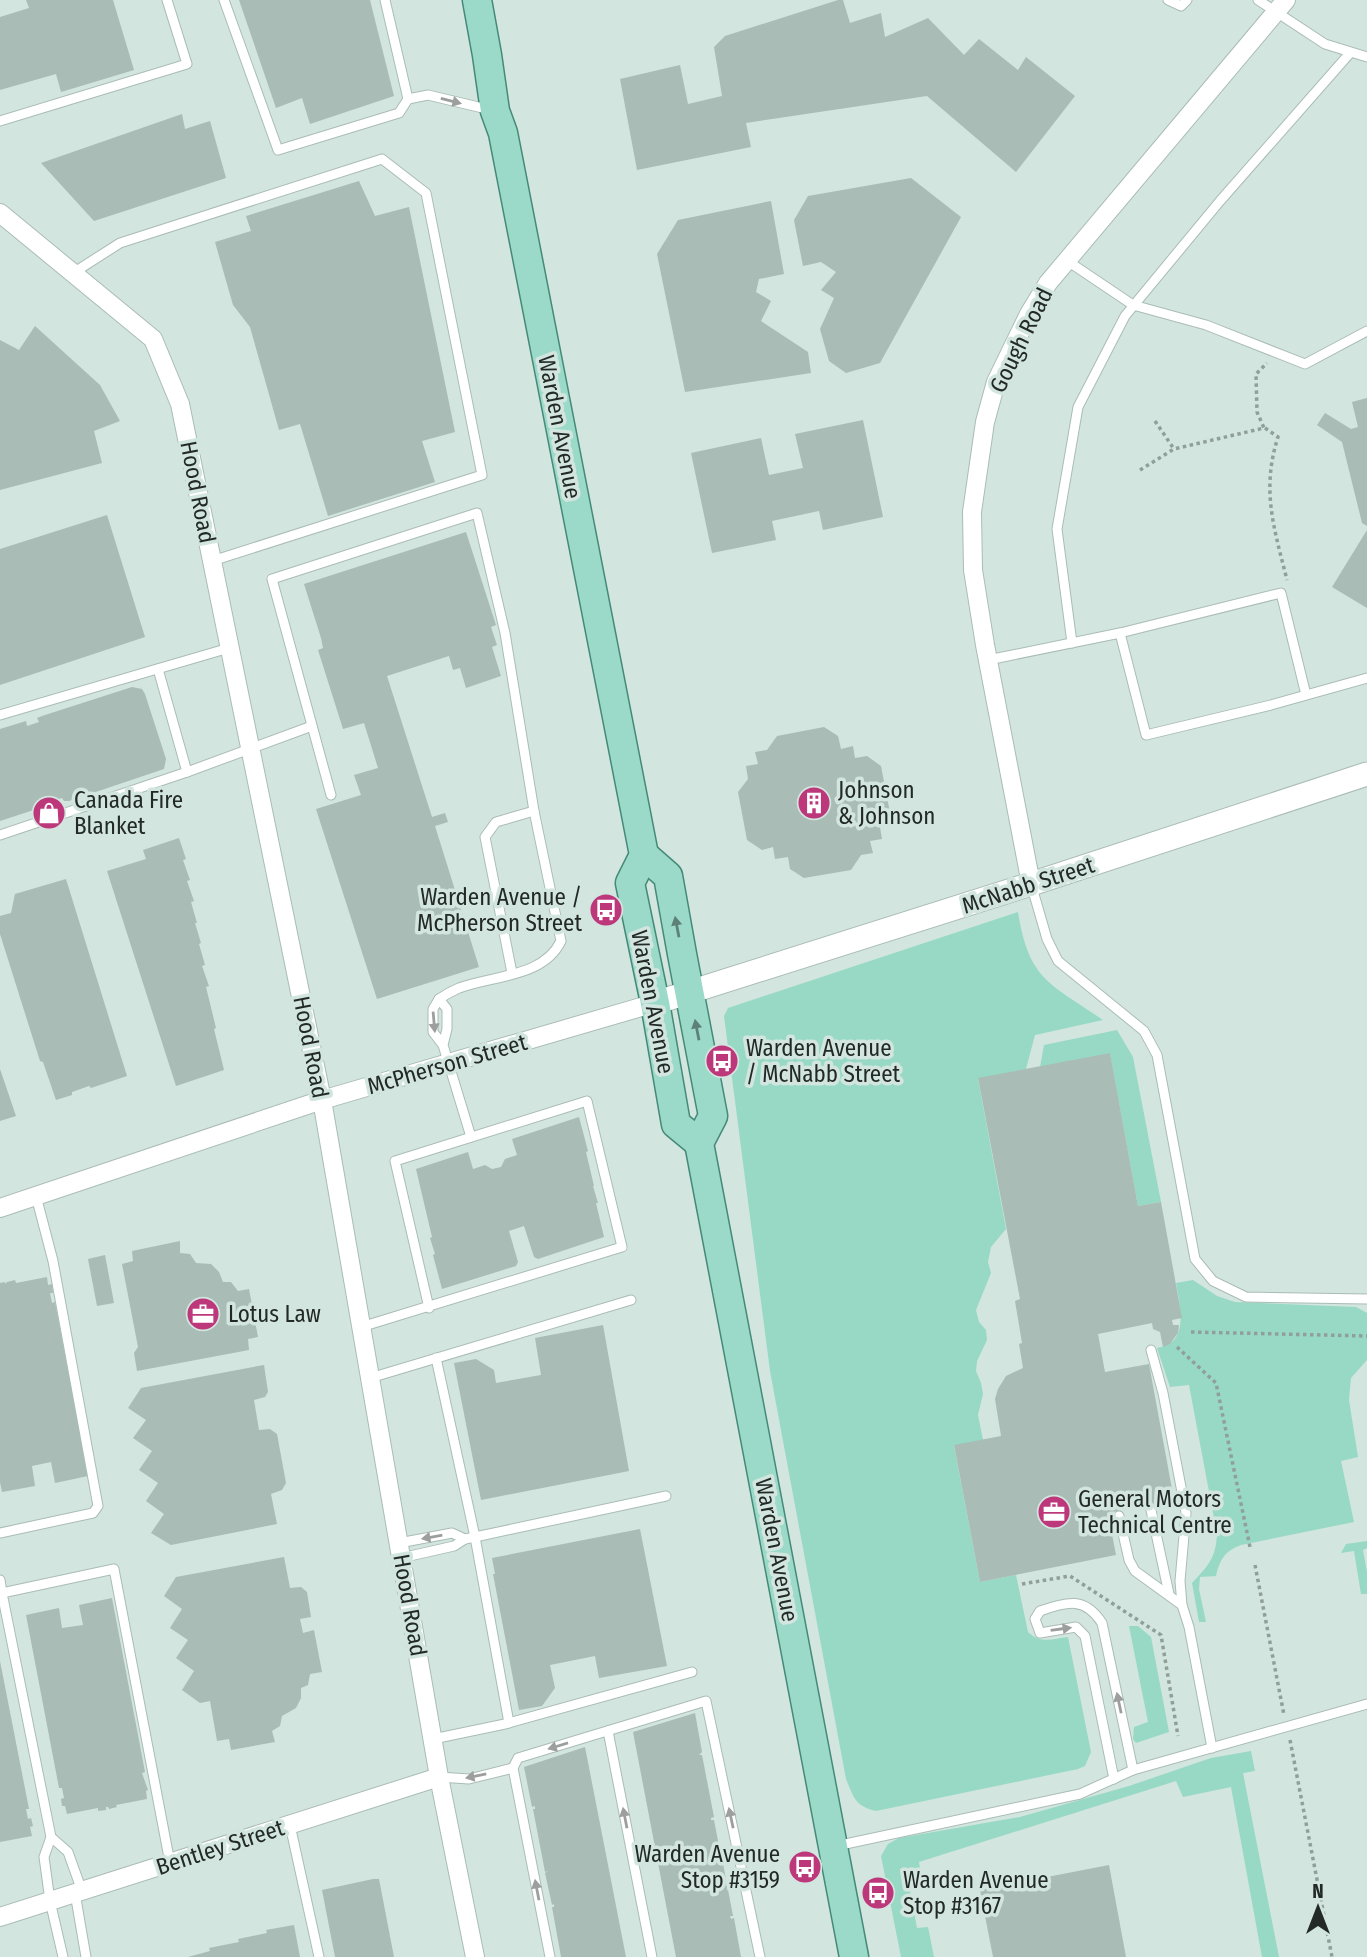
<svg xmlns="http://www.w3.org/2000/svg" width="1367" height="1957" viewBox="0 0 1367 1957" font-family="'Fira Sans Condensed',sans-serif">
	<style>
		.green { fill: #97d9c5 }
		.building { fill: #a9bcb5 }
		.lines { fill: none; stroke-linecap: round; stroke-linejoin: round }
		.service-casing { stroke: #aabcb6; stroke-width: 11 }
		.minor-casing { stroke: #aabcb6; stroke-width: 20 }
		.tertiary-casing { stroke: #aabcb6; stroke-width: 25 }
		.primary-casing { stroke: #458a78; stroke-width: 31 }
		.path { stroke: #919f9a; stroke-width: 3.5; stroke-dasharray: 3.5 3.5; stroke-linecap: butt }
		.service { stroke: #fff; stroke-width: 9 }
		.minor { stroke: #fff; stroke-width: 18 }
		.tertiary { stroke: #fff; stroke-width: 23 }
		.primary { stroke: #9bd9c8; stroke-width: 28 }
		.oneway { fill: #9c9f9d }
		.oneway2 { fill: #5e8177 }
		.labels { text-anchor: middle; stroke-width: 7; stroke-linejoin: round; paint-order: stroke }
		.street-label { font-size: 23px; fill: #222926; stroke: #d2e5de }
		.poi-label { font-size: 23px; fill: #222926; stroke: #d2e5de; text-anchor: start }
	</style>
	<rect width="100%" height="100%" fill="#d2e5de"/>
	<g class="green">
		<path d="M1018 912C1029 981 1050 983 1103 1020L1035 1035 1026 1069 978 1079 1006 1229 991 1247 988 1262 991 1273 976 1310 979 1322 986 1330 987 1340 977 1361 976 1371 981 1383 983 1394 978 1415 983 1440 954 1446 980 1582 1016 1575 1028 1632C1040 1644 1053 1639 1068 1637L1091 1752 1085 1766 1078 1769 876 1811C855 1806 854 1798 846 1779L770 1371 724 1016 728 1008Z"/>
		<polygon points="1117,1030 1133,1057 1161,1202 1138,1206 1110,1054 1040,1067 1044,1045"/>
		<path d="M1193 1280 1217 1296 1235 1302 1356 1307 1367 1313V1360L1351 1378 1349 1400 1358 1457 1341 1461 1354 1522 1241 1545C1225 1551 1220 1559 1216 1576L1200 1577 1199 1589 1206 1622H1199L1192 1583C1208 1566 1216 1558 1217 1534L1189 1385 1170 1387 1157 1348C1190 1344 1180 1306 1176 1283Z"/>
		<polygon points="1367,1541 1367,1548 1363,1550 1367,1572 1367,1594 1361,1594 1354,1551 1341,1553 1346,1544"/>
		<polygon points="1129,1626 1138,1626 1151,1637 1169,1732 1136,1743 1133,1739 1134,1727 1148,1722"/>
		<polygon points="1251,1751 1255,1771 1243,1773 1279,1957 1262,1957 1231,1787 1183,1797 1176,1781 919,1862 922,1882 909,1885 917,1928 928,1927 934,1957 901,1957 881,1856 888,1844 899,1838 1020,1817 1129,1786 1211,1758"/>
	</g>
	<g class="building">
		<polygon points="26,0 113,0 134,70 61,92 56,74 0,90 0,17 29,8"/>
		<polygon points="239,0 370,0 394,96 310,124 302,98 276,108"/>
		<polygon points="838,0 843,0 850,23 881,13 885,37 928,18 964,55 979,39 1018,70 1026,57 1075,96 1016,172 927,96 746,123 751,147 637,170 620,79 680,65 688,104 722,96 714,47 725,36"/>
		<polygon points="182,114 185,129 210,121 226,178 94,221 41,163"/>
		<polygon points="911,178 961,217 880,363 846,373 829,361 820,329 834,298 821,290 836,272 821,262 803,266 794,220 808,196"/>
		<polygon points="359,181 375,216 409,207 455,432 422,441 435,482 328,516 300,424 279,430 250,327 233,305 215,242 251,231 246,216"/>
		<polygon points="771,201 784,274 759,279 756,292 771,301 761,321 808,352 811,373 685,392 657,254 678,220"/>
		<polygon points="35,326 100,385 120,421 94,431 102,463 0,490 0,340 19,350"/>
		<polygon points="1367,398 1367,526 1362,523 1342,442 1317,425 1325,413 1351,429 1358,427 1352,402"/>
		<polygon points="863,420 883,517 823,530 819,511 772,521 776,540 712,553 691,453 761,438 769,475 803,468 795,434"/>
		<polygon points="107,515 145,637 0,685 0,549"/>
		<polygon points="1367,530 1367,608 1332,587"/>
		<polygon points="466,532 496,625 491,627 497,645 492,647 501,676 466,688 460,668 453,670 449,656 387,676 432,817 445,813 448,822 435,826 479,967 377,999 316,809 361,795 354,775 378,768 364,723 343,729 318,650 323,648 321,638 304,584"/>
		<polygon points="132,687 142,689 145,694 166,759 164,769 69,801 64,801 62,798 51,801 52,804 0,821 0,729 26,721 27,726 39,722 37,718 42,716"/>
		<polygon points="824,727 838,736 841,749 853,746 855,758 867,756 881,766 890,813 880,827 882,839 870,841 873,853 861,855 851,870 804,878 790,869 788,857 775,859 773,847 762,850 747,840 738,792 748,779 746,766 758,764 755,752 767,750 777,736"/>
		<polygon points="179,838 186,859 183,860 190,880 187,881 194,901 191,902 197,923 195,923 201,943 199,944 205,965 202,966 209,986 206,987 216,1028 214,1029 224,1070 176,1086 107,871 146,859 143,850"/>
		<polygon points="66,879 127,1076 91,1088 89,1086 72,1092 72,1095 56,1100 43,1062 40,1061 0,934 0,916 11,913 15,894"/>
		<polygon points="1110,1053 1138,1206 1161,1202 1182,1318 1172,1320 1173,1325 1179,1325 1178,1333 1170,1344 1163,1347 1160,1332 1153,1329 1152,1323 1098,1334 1105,1372 1149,1364 1174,1500 1108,1513 1116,1555 980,1582 954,1445 1001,1436 995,1399 998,1389 1006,1376 1023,1368 1019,1344 1022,1343 1015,1301 1020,1299 978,1078"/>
		<polygon points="0,1069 16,1116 0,1121"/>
		<polygon points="579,1117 588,1151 586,1152 594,1186 593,1186 598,1203 596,1203 604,1237 538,1259 534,1257 524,1226 509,1231 518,1262 516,1266 442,1289 433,1255 435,1254 430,1238 432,1237 416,1169 468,1152 473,1169 485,1165 492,1169 501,1167 505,1159 517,1155 512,1139"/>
		<polygon points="180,1241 180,1253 190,1254 196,1263 211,1264 219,1272 223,1282 231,1282 238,1291 249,1289 258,1337 248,1339 249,1350 137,1371 134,1353 138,1347 122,1264 133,1261 132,1251"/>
		<polygon points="105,1255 114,1303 97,1306 88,1259"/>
		<polygon points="47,1277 48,1285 52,1284 53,1293 50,1293 52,1303 55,1302 88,1476 55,1483 51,1462 32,1466 35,1486 2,1492 0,1482 0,1283 5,1282 5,1284 7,1282 15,1280 16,1283"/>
		<polygon points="603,1325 629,1471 481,1500 454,1363 476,1359 494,1370 496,1383 541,1375 535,1338"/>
		<polygon points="264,1365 268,1392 265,1397 254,1400 259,1430 270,1429 277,1434 286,1483 282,1490 271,1494 277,1524 171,1545 151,1533 164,1514 146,1501 158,1483 139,1470 152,1451 133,1438 146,1420 128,1408 141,1388"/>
		<polygon points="640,1529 667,1666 599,1678 595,1656 550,1665 555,1688 542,1706 519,1710 493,1574 495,1574 492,1558"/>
		<polygon points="284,1557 290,1588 301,1587 307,1592 311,1617 300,1619 303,1633 314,1630 322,1672 310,1674 308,1685 301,1688 301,1698 296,1708 282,1716 280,1726 272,1731 275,1742 231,1750 229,1739 217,1741 210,1701 200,1703 182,1690 194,1671 176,1658 188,1640 170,1628 182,1609 164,1596 176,1577"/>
		<polygon points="112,1598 145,1772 142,1773 148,1790 146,1791 147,1799 116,1805 117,1807 109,1809 108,1807 106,1807 106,1810 98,1811 98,1808 67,1814 65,1806 62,1806 61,1799 64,1798 62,1788 59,1788 26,1615 59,1608 62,1628 83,1625 79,1605"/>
		<polygon points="0,1661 29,1809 26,1809 28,1819 31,1818 33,1826 30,1827 32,1836 0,1842"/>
		<polygon points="695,1713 702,1752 699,1755 702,1755 714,1817 711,1818 711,1820 714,1820 720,1851 718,1854 721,1853 733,1916 730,1916 731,1919 734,1918 741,1957 676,1957 633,1732"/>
		<polygon points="585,1747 626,1957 561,1957 552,1907 554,1907 554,1904 552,1905 545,1873 548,1871 545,1872 533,1809 535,1809 535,1806 532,1807 524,1767"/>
		<polygon points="1109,1865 1126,1957 993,1957 980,1890"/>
		<polygon points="373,1879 379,1879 394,1957 335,1957 322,1890"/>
		<polygon points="294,1925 300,1957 188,1957 210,1951 209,1948 239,1942 238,1939 267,1933 266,1930"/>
	</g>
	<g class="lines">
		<defs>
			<g id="service">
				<polyline points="224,0 278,150 399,113 408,99 385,0"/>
				<polyline points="1168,0 1181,6 1187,0"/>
				<polyline points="1258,0 1325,44 1367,57"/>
				<polyline points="408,99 428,95 491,110"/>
				<polyline points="0,121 187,64 167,0"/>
				<polyline points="1066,260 1133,305 1206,325 1305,364 1367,331"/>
				<polyline points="73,273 120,243 382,159 426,193 482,475 212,561"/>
				<polyline points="1120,633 1281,593 1306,695"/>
				<polyline points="1072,643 1057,529 1078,407 1125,316 1220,201 1350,53"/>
				<polyline points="988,660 1120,633 1146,735 1271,705 1367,678"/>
				<polyline points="0,715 229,648"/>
				<polyline points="187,772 312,726"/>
				<path d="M331 795 272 579 477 513 505 633 534 811 561 941C543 978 493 975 459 988 452 991 445 995 439 999"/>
				<polyline points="0,835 187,772 158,669"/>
				<polyline points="1031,884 1047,939 1058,961 1144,1031 1157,1055 1195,1259 1213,1281 1246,1297 1367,1299"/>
				<polyline points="512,973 485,837 496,822 534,811"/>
				<polyline points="443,1045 447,1029 447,1009 439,999 433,1009 433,1032 443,1045 471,1137"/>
				<polyline points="361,1327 622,1247 587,1101 395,1161 429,1308"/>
				<polyline points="1151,1350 1163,1393 1186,1513 1180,1581 1182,1605"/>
				<polyline points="436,1358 475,1537 666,1496"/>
				<polyline points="370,1378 631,1300"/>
				<polyline points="1151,1510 1169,1594"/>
				<polyline points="1119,1516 1129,1560 1135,1571 1182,1605 1189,1627 1212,1748"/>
				<polyline points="0,1533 93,1513 98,1506 53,1261 36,1196"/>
				<polyline points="399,1543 452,1533 465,1539"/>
				<polyline points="401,1558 454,1546 465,1539 475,1537 509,1723"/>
				<polyline points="0,1580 2,1593 0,1594"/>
				<polyline points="608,1731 652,1957"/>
				<polyline points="433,1739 505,1724 692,1672"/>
				<polyline points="439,1777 469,1779 513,1768"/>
				<path d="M1114 1779 1085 1636 1076 1627 1040 1633 1035 1619 1040 1611C1068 1601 1085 1597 1102 1623L1133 1770"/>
				<polyline points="290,1825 319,1957"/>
				<polyline points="51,1837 68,1852 82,1891"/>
				<polyline points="836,1846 1080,1794 1133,1770 1367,1704"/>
				<polyline points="75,1893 86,1957"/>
				<polyline points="63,1957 50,1901 44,1857 51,1837 2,1593 114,1569 170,1863"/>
				<polyline points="550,1957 513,1768 518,1758 706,1701 760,1957"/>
			</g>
			<g id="minor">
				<polyline points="0,213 153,339 180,404 322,1100 439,1777 475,1957"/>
				<polyline points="1031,884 985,645 973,570 972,512 985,422 996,382 1029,314 1048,283 1286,0"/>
				<polyline points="0,1208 322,1100 655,1003"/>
				<polyline points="0,1917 439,1777"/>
			</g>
			<polyline id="tertiary" points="655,1003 1031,884 1367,774"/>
			<g id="primary">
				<polyline points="477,0 487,55 495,111 503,133 644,855 630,883 655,1003 676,1124 699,1143"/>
				<polyline points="644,855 668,876 682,954 713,1116 699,1143 854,1957"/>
			</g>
		</defs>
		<use href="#service" class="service-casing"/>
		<use href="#minor" class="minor-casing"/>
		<use href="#tertiary" class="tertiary-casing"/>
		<use href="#primary" class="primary-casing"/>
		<g class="path">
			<polyline points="1155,421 1174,449"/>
			<path d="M1265 428 1278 437C1261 490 1274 528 1287 580"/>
			<polyline points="1140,470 1174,449 1264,428 1257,412 1256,374 1267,363"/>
			<polyline points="1191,1332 1367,1336"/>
			<polyline points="1177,1347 1216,1383 1250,1547"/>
			<polyline points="1255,1565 1284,1715"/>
			<polyline points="1022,1584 1070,1576 1161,1635 1178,1736"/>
			<polyline points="1290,1740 1332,1957"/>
		</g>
		<use href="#service" class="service"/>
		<use href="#minor" class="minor"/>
		<use href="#tertiary" class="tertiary"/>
		<use href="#primary" class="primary"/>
	</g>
	<defs><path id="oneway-solid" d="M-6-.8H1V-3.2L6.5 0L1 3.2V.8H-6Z" transform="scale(1.75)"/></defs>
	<g class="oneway">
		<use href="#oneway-solid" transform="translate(451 101) rotate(14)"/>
		<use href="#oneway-solid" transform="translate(434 1022) rotate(85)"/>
		<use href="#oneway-solid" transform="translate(432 1537) rotate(170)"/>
		<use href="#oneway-solid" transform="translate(1061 1629) rotate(-8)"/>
		<use href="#oneway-solid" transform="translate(1119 1703) rotate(-102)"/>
		<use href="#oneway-solid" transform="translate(558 1746) rotate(163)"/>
		<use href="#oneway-solid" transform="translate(476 1776) rotate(169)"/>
		<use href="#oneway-solid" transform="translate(625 1818) rotate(-101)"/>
		<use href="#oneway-solid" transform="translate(731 1818) rotate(-102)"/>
		<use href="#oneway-solid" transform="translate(537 1890) rotate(-101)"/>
	</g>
	<g class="oneway2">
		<use href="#oneway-solid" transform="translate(677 927) rotate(-101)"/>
		<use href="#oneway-solid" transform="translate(697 1030) rotate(-101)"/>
	</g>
	<defs>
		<symbol id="building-disc" viewBox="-11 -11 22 22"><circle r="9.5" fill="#bd377b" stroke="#d2e5de"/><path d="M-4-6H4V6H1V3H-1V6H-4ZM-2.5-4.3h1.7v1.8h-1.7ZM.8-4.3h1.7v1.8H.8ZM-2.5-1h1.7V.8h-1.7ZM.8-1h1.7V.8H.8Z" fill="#fff"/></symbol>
		<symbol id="shop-disc" viewBox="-11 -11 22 22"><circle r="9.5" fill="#bd377b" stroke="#d2e5de"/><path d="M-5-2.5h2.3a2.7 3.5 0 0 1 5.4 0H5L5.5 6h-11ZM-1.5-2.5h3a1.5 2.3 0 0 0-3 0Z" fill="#fff"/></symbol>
		<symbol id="bus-disc" viewBox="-11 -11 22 22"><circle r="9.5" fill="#bd377b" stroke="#d2e5de"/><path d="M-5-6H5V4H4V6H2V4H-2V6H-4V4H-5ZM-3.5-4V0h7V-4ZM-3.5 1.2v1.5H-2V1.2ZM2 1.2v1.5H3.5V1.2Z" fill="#fff"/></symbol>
		<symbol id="office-disc" viewBox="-11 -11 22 22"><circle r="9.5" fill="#bd377b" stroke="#d2e5de"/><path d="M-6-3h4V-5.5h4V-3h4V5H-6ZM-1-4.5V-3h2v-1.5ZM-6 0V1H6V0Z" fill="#fff"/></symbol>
	</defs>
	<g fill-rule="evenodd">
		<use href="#building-disc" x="795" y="784" width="38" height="38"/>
		<use href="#shop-disc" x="30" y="794" width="38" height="38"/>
		<use href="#bus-disc" x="587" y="891" width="38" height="38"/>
		<use href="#bus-disc" x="703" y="1042" width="38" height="38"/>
		<use href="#office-disc" x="184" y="1295" width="38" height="38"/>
		<use href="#office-disc" x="1035" y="1493" width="38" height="38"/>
		<use href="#bus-disc" x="786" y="1848" width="38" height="38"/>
		<use href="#bus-disc" x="859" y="1874" width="38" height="38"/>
	</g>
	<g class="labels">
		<g class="street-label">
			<text transform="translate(1021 340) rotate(-64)" y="8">Gough Road</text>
			<text transform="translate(560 427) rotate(79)" y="8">Warden Avenue</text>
			<text transform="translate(198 492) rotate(79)" y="8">Hood Road</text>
			<text transform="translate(1028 885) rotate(-18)" y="8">McNabb Street</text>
			<text transform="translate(653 1002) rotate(79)" y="8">Warden Avenue</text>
			<text transform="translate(311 1047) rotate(79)" y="8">Hood Road</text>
			<text transform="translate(447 1064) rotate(-16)" y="8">McPherson Street</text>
			<text transform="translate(777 1550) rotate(79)" y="8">Warden Avenue</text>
			<text transform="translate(410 1605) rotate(80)" y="8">Hood Road</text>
			<text transform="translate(220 1847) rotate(-18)" y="8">Bentley Street</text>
		</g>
		<g class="poi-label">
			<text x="838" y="798">Johnson<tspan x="838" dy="26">&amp; Johnson</tspan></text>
			<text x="74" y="808">Canada Fire<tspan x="74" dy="26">Blanket</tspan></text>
			<text x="582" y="905" text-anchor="end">Warden Avenue /<tspan x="582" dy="26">McPherson Street</tspan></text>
			<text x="746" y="1056">Warden Avenue<tspan x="746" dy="26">/ McNabb Street</tspan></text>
			<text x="228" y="1322">Lotus Law</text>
			<text x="1078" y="1507">General Motors<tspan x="1078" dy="26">Technical Centre</tspan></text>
			<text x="780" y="1862" text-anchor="end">Warden Avenue<tspan x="780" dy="26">Stop #3159</tspan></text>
			<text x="903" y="1888">Warden Avenue<tspan x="903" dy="26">Stop #3167</tspan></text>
		</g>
	</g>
	<g transform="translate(1318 1908)" stroke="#d2e5de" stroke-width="5" paint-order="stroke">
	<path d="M0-5L12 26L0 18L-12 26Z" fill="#222926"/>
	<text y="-10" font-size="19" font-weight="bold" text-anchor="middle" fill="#222926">N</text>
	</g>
</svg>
